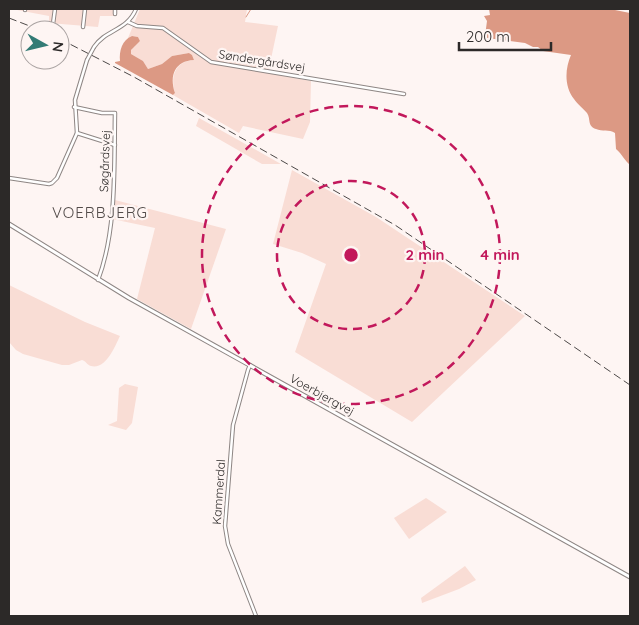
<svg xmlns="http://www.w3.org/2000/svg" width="639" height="625" viewBox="0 0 639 625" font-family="Quicksand,sans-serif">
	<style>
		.green { fill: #f9ddd5 }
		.water { fill: #dc9984 }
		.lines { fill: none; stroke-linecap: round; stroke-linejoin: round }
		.stream { stroke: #dc9984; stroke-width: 1 }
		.minor-casing { stroke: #8e8684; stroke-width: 4.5 }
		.tertiary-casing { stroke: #8e8684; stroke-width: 5 }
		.minor { stroke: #fff; stroke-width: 2.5 }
		.tertiary { stroke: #fff; stroke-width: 3 }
		.rail { stroke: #4d4948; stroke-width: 1; stroke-dasharray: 8 4; stroke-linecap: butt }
		.minor-bridge-casing { stroke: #8e8684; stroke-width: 4.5; stroke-linecap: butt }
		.minor-bridge { stroke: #fff; stroke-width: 2.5 }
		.ring { fill: none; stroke: #c2185b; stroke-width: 2.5; stroke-dasharray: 9 6 }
		.labels { text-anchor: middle; stroke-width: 4.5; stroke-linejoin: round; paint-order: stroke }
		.street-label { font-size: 12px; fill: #2c2928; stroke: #fef5f3 }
		.quarter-label { font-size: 15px; letter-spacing: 1px; fill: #524b49; stroke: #fef5f3 }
		.centre { fill: #c2185b; stroke: #fef5f3; stroke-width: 2.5 }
		.ring-label { font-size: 15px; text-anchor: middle; font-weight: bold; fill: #c2185b; stroke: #fef5f3; stroke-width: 4.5; stroke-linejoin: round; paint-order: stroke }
	</style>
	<rect width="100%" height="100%" fill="#fef5f3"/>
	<g class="green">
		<polygon points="12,9 116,9 114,16 100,16 98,27 49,23 49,16"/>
		<path d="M140 9H247L245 22 278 26 268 73 311 81 310 122 303 139 243 126 239 133 173 95 175 93C170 77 175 61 194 60L192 55 189 53 172 56 162 64 148 69 143 61 131 54V50L140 41 138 37 132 36 128 38Z"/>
		<polygon points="199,118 281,164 262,164 196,126"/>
		<polygon points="292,170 376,217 525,316 412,422 295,352 326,264 302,253 273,244"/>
		<polygon points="115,200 226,229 191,329 137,299 155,228 112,219"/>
		<path d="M9 285 85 322 120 336C115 346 106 370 91 366 87 365 86 361 82 360L69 365H62L23 354 16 350 9 342Z"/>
		<polygon points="125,384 138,387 132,423 126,430 108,425 117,421 119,388"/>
		<polygon points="426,498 447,512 409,539 394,518"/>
		<polygon points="465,566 476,580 459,589 422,603 421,598"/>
	</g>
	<g class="water">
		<path d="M489 9H610L630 13V165C625 161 622 154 616 149L615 133C609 129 602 132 596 129 587 126 591 119 587 113 583 108 577 104 574 99 564 86 565 69 571 55L543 51 538 47H533L525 43 487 38 485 36 487 21 484 16 490 15Z"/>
		<path d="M132 36 138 37 140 41 131 50V54L143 61 148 69 162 64 172 56 189 53 192 55 194 60C175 61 169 75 175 93L173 95 115 63V62L120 61C119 51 122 40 132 36Z"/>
	</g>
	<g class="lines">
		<polyline class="stream" points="246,17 251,9"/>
		<defs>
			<g id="minor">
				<polyline points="25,10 25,9"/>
				<polyline points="115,14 115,9"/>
				<polyline points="128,22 137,26 163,28 211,62 404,94"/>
				<polyline points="53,24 55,9"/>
				<polyline points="83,27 85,9"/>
				<path d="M94 47C106 29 127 31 136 9"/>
				<path d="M74 107 102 113H115C114 166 117 230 98 280"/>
				<polyline points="77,133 115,145"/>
				<polyline points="9,178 49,184 52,183 57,178 77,133 75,100 87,60"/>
				<polyline points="250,365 248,370 233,425 225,526 228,544 256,616"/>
			</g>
			<polyline id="tertiary" points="9,224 129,298 630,577"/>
		</defs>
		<use href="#minor" class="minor-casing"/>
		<use href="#tertiary" class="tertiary-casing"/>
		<use href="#minor" class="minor"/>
		<use href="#tertiary" class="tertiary"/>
		<g class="rail">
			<polyline points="9,18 40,30"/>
			<polyline points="60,39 134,77 395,225 630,385"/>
		</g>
		<defs>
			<polyline id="minor-bridge" points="87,60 94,47"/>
		</defs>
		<use href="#minor-bridge" class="minor-bridge-casing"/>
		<use href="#minor-bridge" class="minor-bridge"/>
	</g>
	<g class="ring">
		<circle cx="351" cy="255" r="74"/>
		<circle cx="351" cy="255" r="149"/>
	</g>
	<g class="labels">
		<g class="street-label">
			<text transform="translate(262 61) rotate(9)" y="4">Søndergårdsvej</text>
			<text transform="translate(105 161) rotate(-88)" y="4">Søgårdsvej</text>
			<text transform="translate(322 395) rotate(29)" y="4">Voerbjergvej</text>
			<text transform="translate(219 492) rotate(-86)" y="4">Kammerdal</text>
		</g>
		<g class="quarter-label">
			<text x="100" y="218">VOERBJERG</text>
		</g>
	</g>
	<circle cx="351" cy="255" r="8" class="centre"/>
	<g class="ring-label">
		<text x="425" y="260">2 min</text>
		<text x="500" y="260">4 min</text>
	</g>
	<rect width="639" height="625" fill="none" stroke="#2c2928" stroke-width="20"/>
	<g transform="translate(45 45) rotate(98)"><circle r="24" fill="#fef5f3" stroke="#aaa3a2"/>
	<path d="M0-4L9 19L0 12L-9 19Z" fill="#337b75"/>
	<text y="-8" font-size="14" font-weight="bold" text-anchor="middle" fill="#2c2928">N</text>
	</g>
	<path d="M459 42v8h92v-8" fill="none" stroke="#2c2928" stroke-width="2.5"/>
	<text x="466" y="42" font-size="15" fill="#2c2928" stroke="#fef5f3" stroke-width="4" paint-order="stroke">200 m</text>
</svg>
